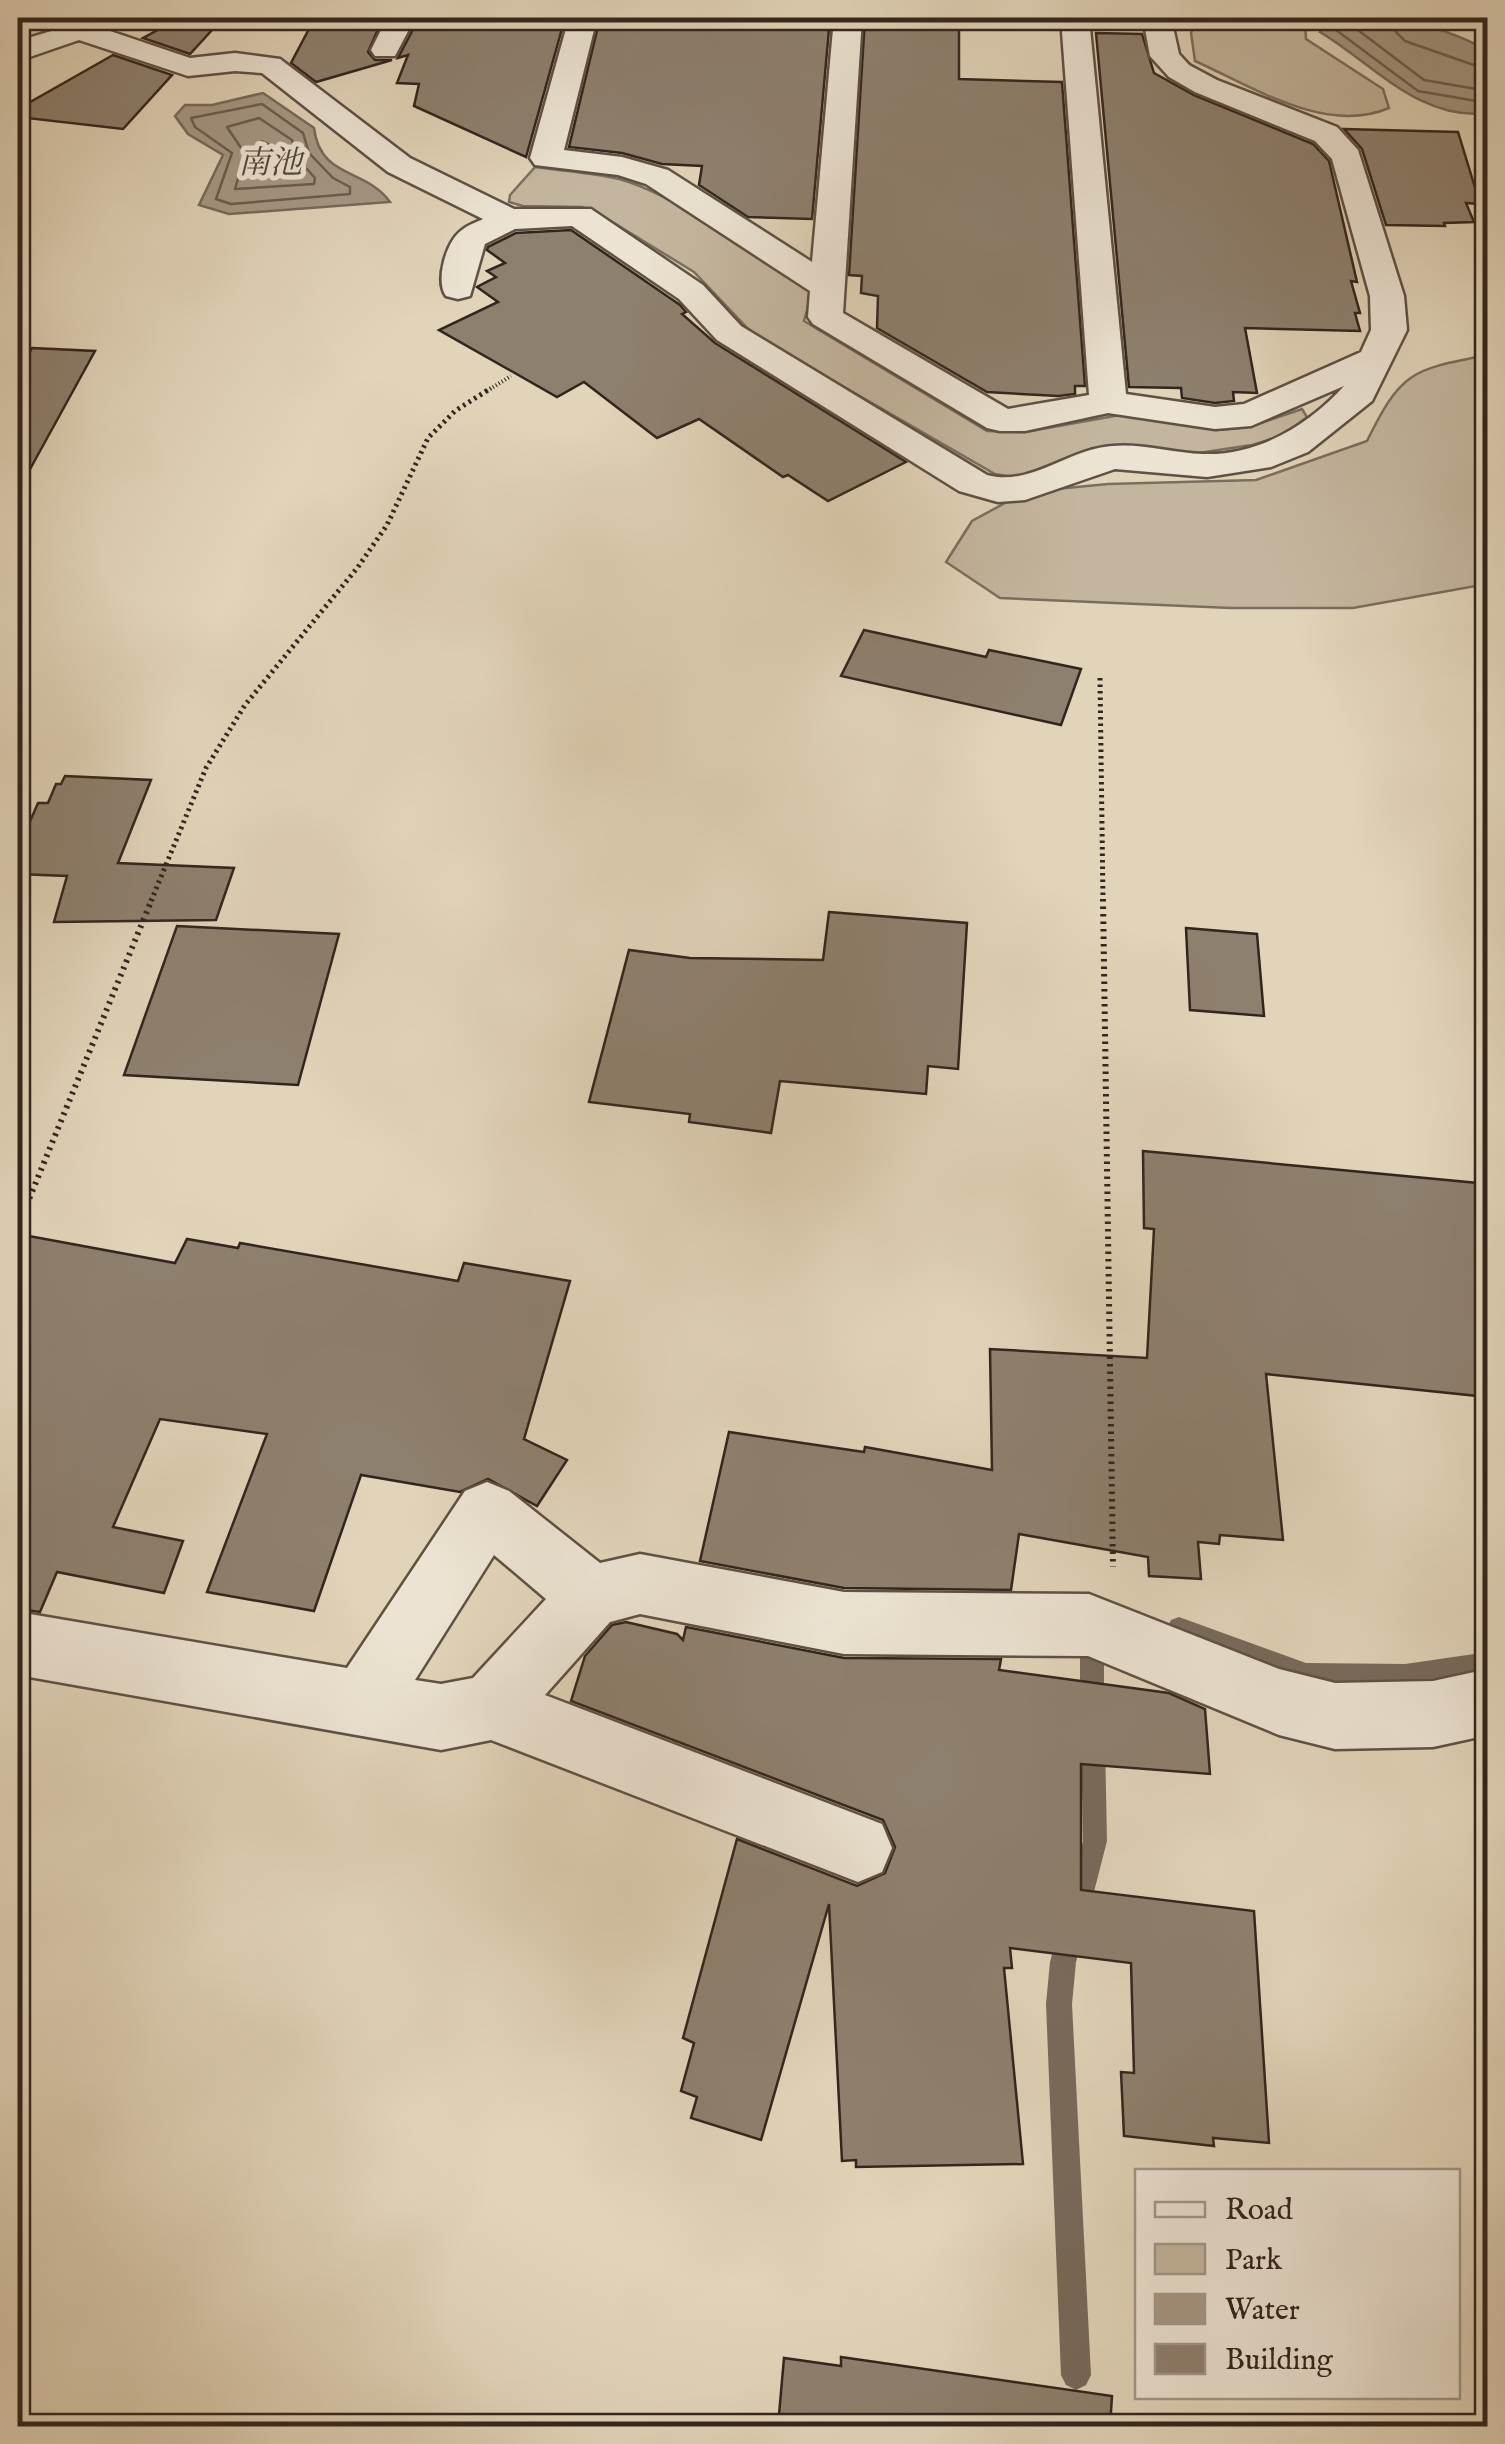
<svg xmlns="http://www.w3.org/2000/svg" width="1505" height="2444" viewBox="0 0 1505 2444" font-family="'IM FELL English','Noto Serif JP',serif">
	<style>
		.green { fill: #c4b69e; stroke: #7c6e5e; stroke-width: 2.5 }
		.water { fill: #a69884; stroke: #786a5b; stroke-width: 2.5 }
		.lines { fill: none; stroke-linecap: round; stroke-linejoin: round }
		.shore { stroke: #6c5e50; stroke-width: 2.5 }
		.stream { fill: #786a5b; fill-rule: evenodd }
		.building { fill: #8e806e; stroke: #33251d; stroke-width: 2.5 }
		.minor-casing { stroke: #5f5144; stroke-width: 5 }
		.path-far2 { stroke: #33251d; stroke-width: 4; stroke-dasharray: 1 2.5; stroke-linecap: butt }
		.path-far1 { stroke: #33251d; stroke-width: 5; stroke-dasharray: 2.5 4; stroke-linecap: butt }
		.path { stroke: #33251d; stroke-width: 6; stroke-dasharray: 2.5 5; stroke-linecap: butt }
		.minor { fill: #ece3d2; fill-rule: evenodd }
		.labels { text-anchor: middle; stroke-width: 10; stroke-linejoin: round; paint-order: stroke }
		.far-water-label { font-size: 32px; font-style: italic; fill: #56483c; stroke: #ece3d2 }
	</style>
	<rect width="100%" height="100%" fill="#e2d4b9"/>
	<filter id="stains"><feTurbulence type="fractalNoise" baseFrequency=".002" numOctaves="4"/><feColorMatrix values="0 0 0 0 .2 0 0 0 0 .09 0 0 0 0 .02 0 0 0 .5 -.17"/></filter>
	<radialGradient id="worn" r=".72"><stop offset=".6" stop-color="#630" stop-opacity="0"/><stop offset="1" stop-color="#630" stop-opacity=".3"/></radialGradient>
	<g class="green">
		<path d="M1198 18H1310L1305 22 1306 39 1383 89 1389 108C1326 135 1253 87 1195 61L1191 33Z"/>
		<path d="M535 167C563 171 592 173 619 179 665 191 778 260 812 293L804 321 987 431 1025 432 1120 415 1217 430 1249 427 1302 409 1307 417 1283 436 1252 445 1024 479 995 474 754 335 694 272 601 215 582 207 523 206 509 202 510 195Z"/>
		<path d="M1487 355V584L1353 608H1231L1000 598 946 562 972 521 1025 492 1108 484 1256 480 1367 441C1402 370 1412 370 1487 355Z"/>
	</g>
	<g class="water">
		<path d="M1327 18C1392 17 1428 19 1487 50V113C1420 121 1373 64 1320 32Z"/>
		<path d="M263 93 314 128C320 179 366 168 390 202L229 214 199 205 223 155 188 134 175 116 185 105H212Z"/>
	</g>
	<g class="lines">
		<g class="shore">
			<polyline points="1335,18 1336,30 1418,91 1488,103"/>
			<polyline points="1348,18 1350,24 1424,80 1488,91"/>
			<polyline points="1393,18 1395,31 1405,41 1488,70"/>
			<polygon points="262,104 303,133 309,153 333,178 350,187 350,194 231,204 216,199 232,153 195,127 191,118"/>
			<polygon points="259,118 292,140 298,159 315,178 314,184 235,189 245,154 227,127"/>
			<polygon points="262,141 278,149 285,167 283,172 259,172"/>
		</g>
		<g class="stream">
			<polygon points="1179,1617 1306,1663 1405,1664 1488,1652 1488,1676 1405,1688 1306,1687 1171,1636 1167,1628 1171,1620"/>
			<polygon points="1092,1620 1100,1623 1104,1631 1104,1707 1100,1715 1092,1719 1084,1715 1080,1707 1080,1631 1084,1623"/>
			<polygon points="1093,1729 1102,1732 1105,1741 1107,1841 1076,1962 1072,2004 1091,2375 1086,2385 1076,2390 1066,2385 1061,2375 1046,2004 1050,1962 1083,1841 1081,1741 1084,1732"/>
		</g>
	</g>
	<g class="building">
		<polygon points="180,18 223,18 190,54 143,38"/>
		<polygon points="319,18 383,18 368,52 375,60 392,60 316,82 291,63 309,29 314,29"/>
		<polygon points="419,18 565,18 526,157 414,106 419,84 397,83 408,55 398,58"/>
		<polygon points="600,18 830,18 812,219 748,217 699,185 702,166 662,164 622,153 569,147"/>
		<polygon points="865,18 959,18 959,79 1062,82 1085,386 1075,386 1075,394 1058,396 987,392 877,328 878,296 861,293 862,276 849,275"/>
		<polygon points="1096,33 1142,34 1154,73 1194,95 1313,144 1329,161 1357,282 1351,281 1360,313 1355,313 1360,331 1245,328 1257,393 1233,392 1234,401 1215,403 1182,398 1181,388 1129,387"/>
		<polygon points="113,55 172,75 123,129 18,117 18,109"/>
		<polygon points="1344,129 1458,132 1480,204 1466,203 1474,222 1444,223 1445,226 1386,225 1362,149"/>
		<polygon points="571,230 680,305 686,312 682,314 715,343 906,462 828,501 788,475 783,477 699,419 657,438 584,382 557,397 439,330 498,302 477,287 496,277 487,271 505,263 487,250 488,247 516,233"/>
		<polygon points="32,348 95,351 18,491 18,374"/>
		<polygon points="864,630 986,657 989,650 1081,669 1061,725 841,676"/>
		<polygon points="65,776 151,780 118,863 234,868 216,920 54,922 67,876 18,874 18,849 38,803 48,803 56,784 61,784"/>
		<polygon points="829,912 967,923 958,1069 928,1066 926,1094 780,1081 771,1133 689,1122 690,1114 589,1102 629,950 690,958 823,960"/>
		<polygon points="177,926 339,934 298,1085 124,1075"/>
		<polygon points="1186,928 1257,934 1264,1016 1190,1010"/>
		<polygon points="1143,1151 1488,1184 1488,1397 1266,1374 1283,1540 1220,1535 1219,1544 1198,1542 1201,1579 1149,1576 1148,1557 1019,1534 1011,1590 844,1588 700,1561 729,1432 864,1452 865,1447 992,1470 990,1349 1147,1358 1154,1229 1144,1228"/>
		<polygon points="18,1234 175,1263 187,1239 238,1248 240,1243 458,1281 464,1263 570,1281 524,1439 567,1460 537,1506 488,1479 460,1492 361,1475 314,1611 207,1592 267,1434 160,1419 113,1527 183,1541 164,1593 57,1572 40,1612 18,1609"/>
		<polygon points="626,1622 677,1634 683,1640 686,1627 844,1658 1001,1659 999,1670 1169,1693 1205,1709 1210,1774 1081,1764 1081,1890 1254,1911 1269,2143 1213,2138 1214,2146 1124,2136 1121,2072 1134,2073 1131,1963 1010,1948 1012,1968 1004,1968 1023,2164 856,2167 856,2160 842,2161 829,1904 761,2140 691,2118 697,2097 681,2091 694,2043 683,2038 737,1839 857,1886 885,1873 895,1847 883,1820 571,1701 585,1656 612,1625"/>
		<polygon points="841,2357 1112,2396 1110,2426 778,2426 784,2358 841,2366"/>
	</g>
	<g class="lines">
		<defs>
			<g id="minor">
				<path d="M95 18H126L128 21 124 27 110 31 190 58 235 53 280 59 410 158 514 209H591L703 285 741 326 987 475C1031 487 1068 449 1112 446 1141 443 1173 453 1203 454 1258 456 1309 425 1344 386L1251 426 1215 429 1108 413 1025 431H1000L987 428 813 324 808 317 810 291 646 184 618 175 535 165 530 158 569 18H597L564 150 622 157 668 170 812 262 834 18H862L843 313 1008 409 1089 395 1061 18H1089L1126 394 1215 407 1244 404 1361 352 1371 330 1370 296 1332 159 1315 141 1195 92 1169 77 1150 56 1143 18H1171L1179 54 1189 65 1217 80 1337 127 1358 150 1404 296 1407 330 1372 401 1308 452 1271 467 1207 477 1115 469 1025 500 998 502 959 491 717 340 679 299 572 226 515 229 485 244 470 296 458 299 446 296C435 281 446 241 462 230 468 225 477 222 483 219L388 172 262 73 235 71 188 76 79 40 18 61V41Z"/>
				<polygon points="387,18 415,18 395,56 375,56 371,50"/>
				<path d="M487 1482 509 1491 600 1563 640 1554 844 1592 1089 1594 1279 1669 1335 1683 1433 1681 1488 1669V1735L1433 1747 1335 1749 1279 1735 1088 1656 844 1654 640 1614 610 1622 545 1695 882 1824 892 1848 882 1872 858 1882 491 1740 441 1750 18 1675V1612L347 1668 465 1491ZM494 1555 546 1599 473 1678 441 1684 415 1680Z"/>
			</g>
		</defs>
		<use href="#minor" class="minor-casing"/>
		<polyline class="path-far2" points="487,391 511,376"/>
		<g class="path-far1">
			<polyline points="1100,678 1103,901"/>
			<polyline points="151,901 206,768 245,705 358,567 387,525 428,438 455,411 491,388"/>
		</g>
		<g class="path">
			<polyline points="1103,899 1113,1567"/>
			<polyline points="18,1226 152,899"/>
		</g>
		<use href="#minor" class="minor"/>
	</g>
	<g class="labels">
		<g class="far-water-label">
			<text x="270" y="173">南池</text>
		</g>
	</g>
	<rect width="1505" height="2444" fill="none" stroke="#e2d4b9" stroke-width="60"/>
	<rect x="20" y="20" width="1465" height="2404" fill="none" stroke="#33251d" stroke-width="5"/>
	<rect x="30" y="30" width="1445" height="2384" fill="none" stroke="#33251d" stroke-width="2.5"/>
	<rect x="1135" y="2169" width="325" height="230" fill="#ece3d2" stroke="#a2978a" stroke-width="2.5"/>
	<rect x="1155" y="2202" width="50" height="15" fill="#ece3d2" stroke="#a2978a" stroke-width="2.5"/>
	<text x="1225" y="2219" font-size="30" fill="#33251d">Road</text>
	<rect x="1155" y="2244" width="50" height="30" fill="#c4b69e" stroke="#a2978a" stroke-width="2.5"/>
	<text x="1225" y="2269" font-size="30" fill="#33251d">Park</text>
	<rect x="1155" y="2294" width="50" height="30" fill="#a69884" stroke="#a2978a" stroke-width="2.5"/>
	<text x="1225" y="2319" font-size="30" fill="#33251d">Water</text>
	<rect x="1155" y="2344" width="50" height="30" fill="#8e806e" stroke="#a2978a" stroke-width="2.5"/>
	<text x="1225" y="2369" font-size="30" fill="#33251d">Building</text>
	<rect width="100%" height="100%" filter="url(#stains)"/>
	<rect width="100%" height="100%" fill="url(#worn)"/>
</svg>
